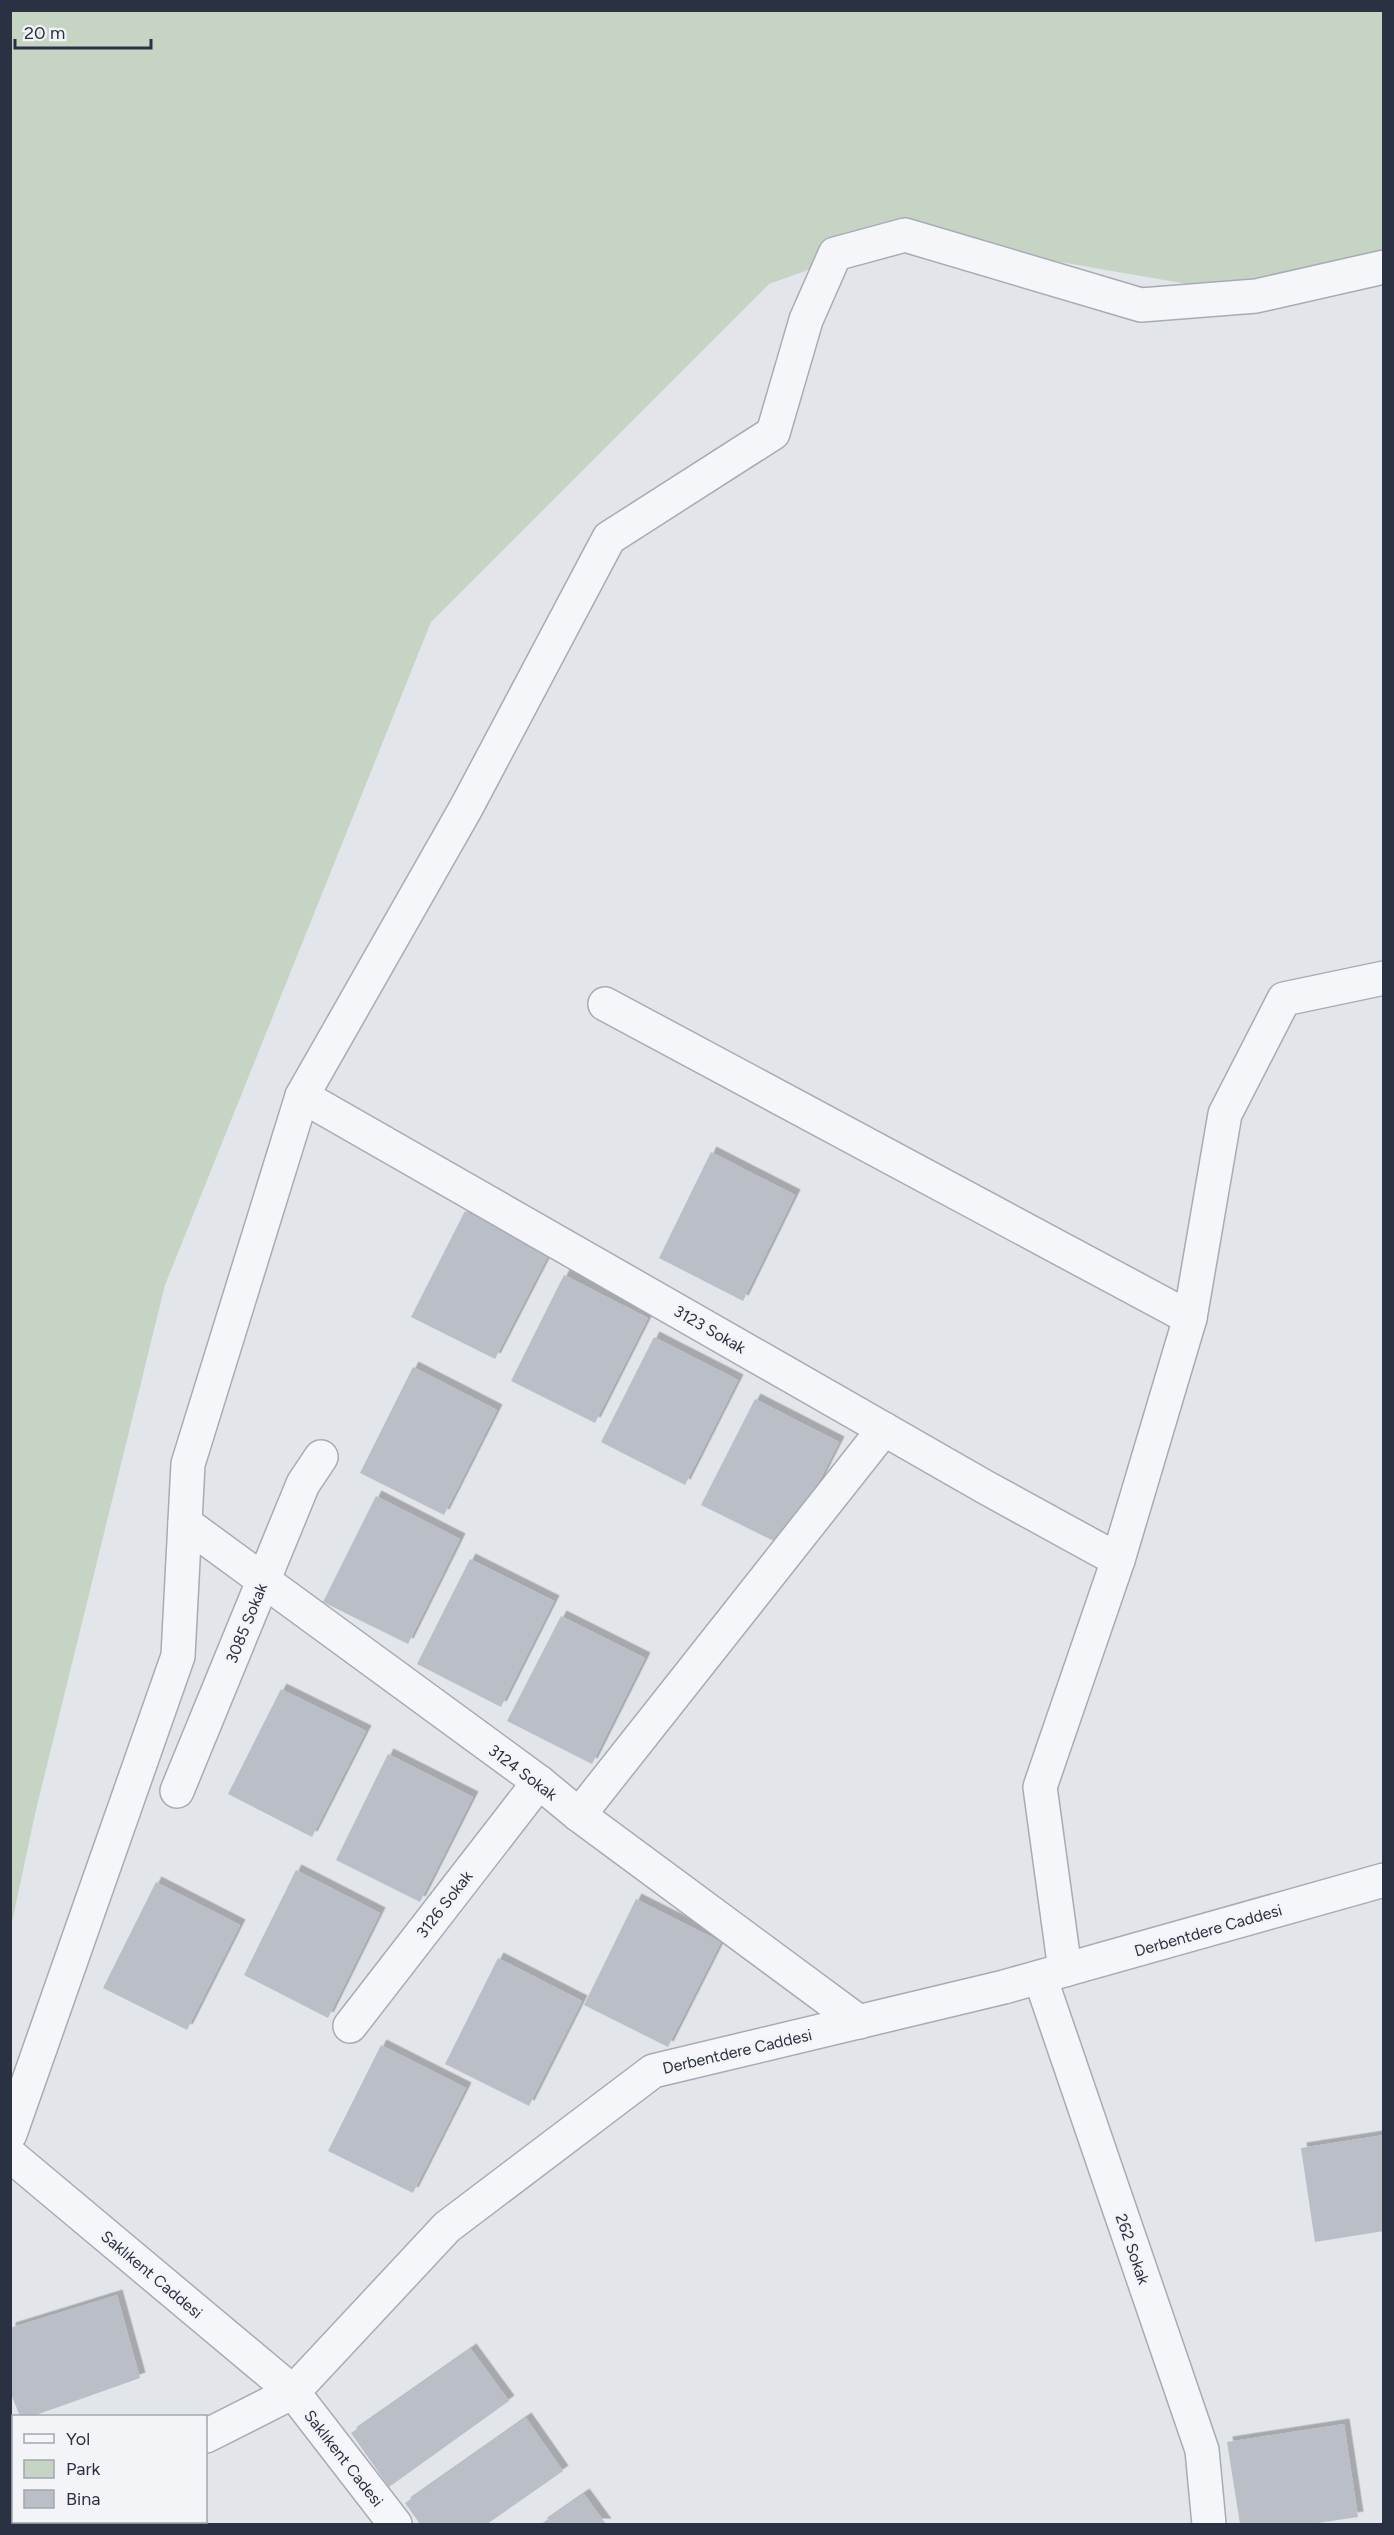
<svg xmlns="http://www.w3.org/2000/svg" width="1394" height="2535" viewBox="0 0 1394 2535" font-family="Figtree,sans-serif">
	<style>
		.green { fill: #c6d4c4 }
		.building { fill: #babec7; filter: url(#shadow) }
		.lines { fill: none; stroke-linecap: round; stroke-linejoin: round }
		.minor-casing { stroke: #a7abb4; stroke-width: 36 }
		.minor { stroke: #f5f6f9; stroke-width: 33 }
		.labels { text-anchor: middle; stroke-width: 5; stroke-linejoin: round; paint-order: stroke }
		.street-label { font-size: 16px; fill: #2a3142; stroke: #f2f4f8 }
	</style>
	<defs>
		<filter id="shadow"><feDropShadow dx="5.5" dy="-5.5" stdDeviation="0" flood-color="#0004"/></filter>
	</defs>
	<rect width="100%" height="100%" fill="#e2e5ea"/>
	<polygon class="green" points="11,11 1383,11 1383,249 1256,296 905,235 769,284 431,622 165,1285 35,1814 11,1927"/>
	<g class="building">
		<polygon points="711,1152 795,1195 743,1301 659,1258"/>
		<polygon points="465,1211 549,1254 495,1359 411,1317"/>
		<polygon points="564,1275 648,1318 595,1423 511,1381"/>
		<polygon points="654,1337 738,1380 685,1485 601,1442"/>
		<polygon points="413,1367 497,1410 444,1515 360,1473"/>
		<polygon points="755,1399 839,1442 786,1547 701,1505"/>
		<polygon points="376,1496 460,1539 408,1644 323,1602"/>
		<polygon points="470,1559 554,1601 501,1707 417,1664"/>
		<polygon points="561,1616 645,1658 592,1764 507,1721"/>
		<polygon points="281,1689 366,1731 312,1837 228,1794"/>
		<polygon points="388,1754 473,1797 420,1902 336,1860"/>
		<polygon points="296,1870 380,1913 328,2018 244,1975"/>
		<polygon points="156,1882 240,1925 187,2030 103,1988"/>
		<polygon points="636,1899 721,1942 668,2047 584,2005"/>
		<polygon points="498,1958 582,2001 529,2106 445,2064"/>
		<polygon points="381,2045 466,2088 413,2193 328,2151"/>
		<polygon points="1384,2135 1384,2231 1315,2242 1301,2148"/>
		<polygon points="117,2295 140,2378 33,2416 20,2416 10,2392 10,2328"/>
		<polygon points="471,2349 509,2401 389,2487 351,2433"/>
		<polygon points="526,2418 563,2471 487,2524 420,2524 405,2503"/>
		<polygon points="1344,2424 1358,2517 1311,2524 1240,2524 1227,2442"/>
		<polygon points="584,2494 606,2524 541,2524"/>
	</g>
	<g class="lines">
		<defs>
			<g id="minor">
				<polyline points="605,1004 1190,1318"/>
				<polyline points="302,1096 985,1487 1118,1560"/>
				<polyline points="185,1523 539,1782 579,1815 859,2022"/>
				<polyline points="177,1791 303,1484 321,1457"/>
				<polyline points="579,1815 884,1429"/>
				<polyline points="1065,1970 1040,1787 1118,1560 1190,1318 1225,1114 1284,999 1384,978"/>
				<polyline points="1040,1977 1202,2450 1209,2524"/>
				<polyline points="350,2026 539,1782"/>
				<polyline points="10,2134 178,1656 188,1464 302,1096 466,808 609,538 773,433 806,320 835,254 905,235 1141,305 1256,296 1384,267"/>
				<polyline points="10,2155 293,2392 395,2524"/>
				<polyline points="206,2436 293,2392 447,2227 653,2071 1004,1987 1384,1880"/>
				<polyline points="10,2508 14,2507"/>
			</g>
		</defs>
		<use href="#minor" class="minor-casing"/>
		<use href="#minor" class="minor"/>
	</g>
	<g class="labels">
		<g class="street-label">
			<text transform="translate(710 1329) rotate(30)" y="6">3123 Sokak</text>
			<text transform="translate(246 1623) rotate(-68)" y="6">3085 Sokak</text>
			<text transform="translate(523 1772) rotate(37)" y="6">3124 Sokak</text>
			<text transform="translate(444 1904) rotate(-52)" y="6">3126 Sokak</text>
			<text transform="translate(1208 1930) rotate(-16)" y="6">Derbentdere Caddesi</text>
			<text transform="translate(737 2051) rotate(-13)" y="6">Derbentdere Caddesi</text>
			<text transform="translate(1133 2249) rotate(71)" y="6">262 Sokak</text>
			<text transform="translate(152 2274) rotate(40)" y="6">Saklıkent Caddesi</text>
			<text transform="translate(344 2458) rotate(52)" y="6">Saklıkent Cadesi</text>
		</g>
	</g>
	<rect width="1394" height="2535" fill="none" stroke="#2a3142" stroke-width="24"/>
	<rect x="12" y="2415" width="195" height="108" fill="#f2f4f8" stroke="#a2a6af" stroke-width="1.5"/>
	<rect x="24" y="2434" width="30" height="9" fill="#f5f6f9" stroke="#a2a6af" stroke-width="1.5"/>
	<text x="66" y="2445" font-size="18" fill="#2a3142">Yol</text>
	<rect x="24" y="2460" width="30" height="18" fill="#c6d4c4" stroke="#a2a6af" stroke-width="1.5"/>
	<text x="66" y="2475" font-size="18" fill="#2a3142">Park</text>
	<rect x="24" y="2490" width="30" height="18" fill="#babec7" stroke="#a2a6af" stroke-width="1.5"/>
	<text x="66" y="2505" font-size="18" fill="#2a3142">Bina</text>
	<path d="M15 39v9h136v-9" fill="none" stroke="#2a3142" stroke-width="3"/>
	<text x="24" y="39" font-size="18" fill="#2a3142" stroke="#f2f4f8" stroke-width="4.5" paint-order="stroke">20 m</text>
</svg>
